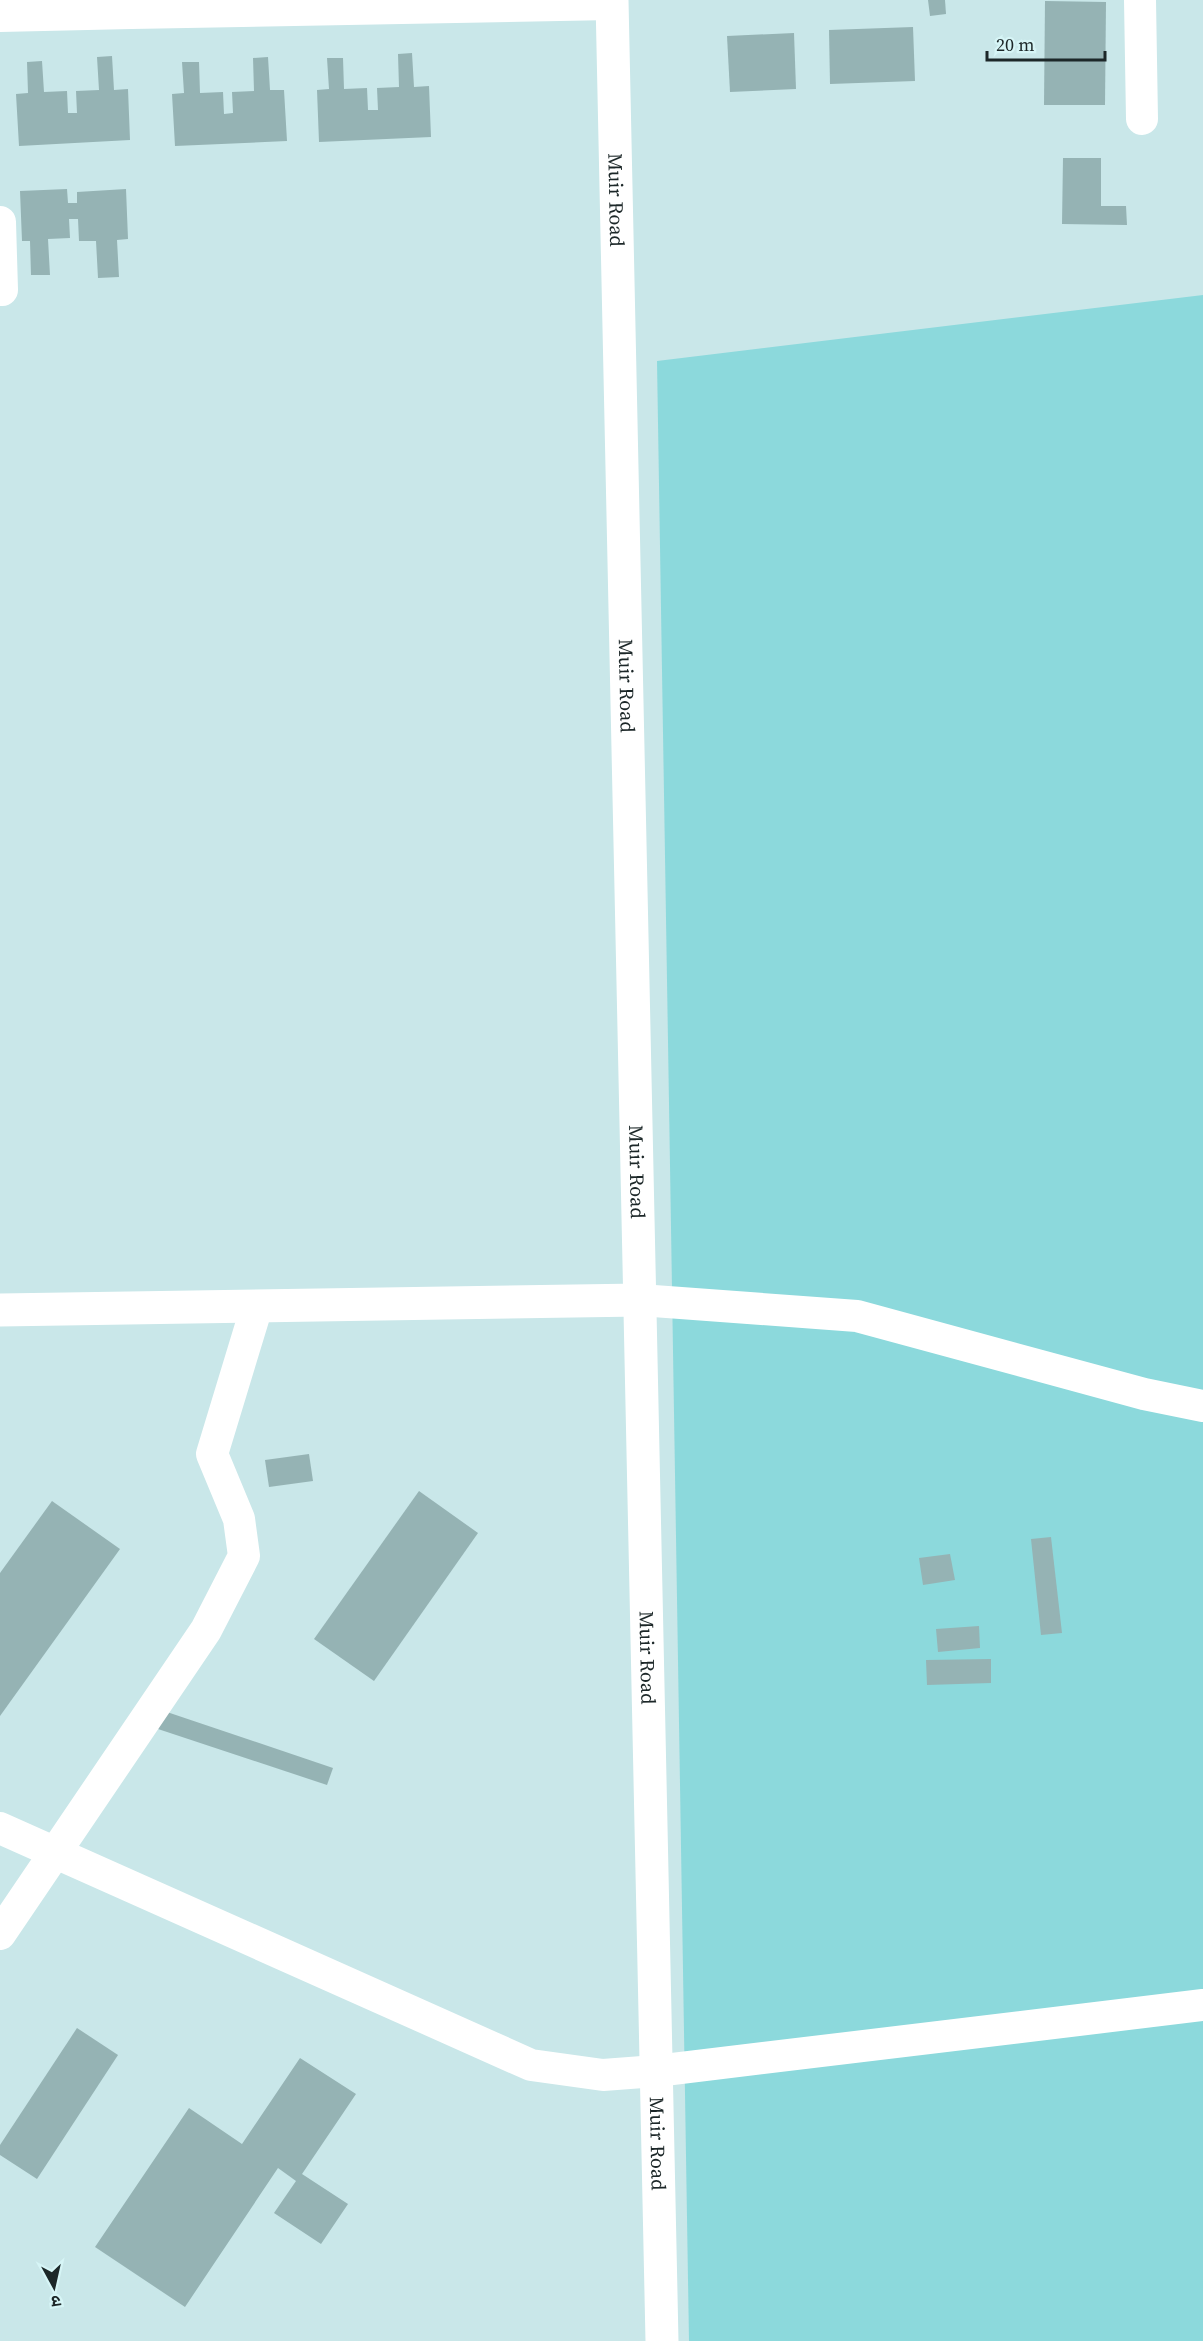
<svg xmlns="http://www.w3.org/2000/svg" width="1203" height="2341" viewBox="0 0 1203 2341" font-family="'Source Serif 4','Noto Sans Devanagari',serif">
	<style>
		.green { fill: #8cd9dc }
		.building { fill: #95b3b4 }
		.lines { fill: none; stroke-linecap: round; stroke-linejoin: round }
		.minor { stroke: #fff; stroke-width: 32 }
		.tertiary { stroke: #fff; stroke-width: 33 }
		.secondary { stroke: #fff; stroke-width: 33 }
		.labels { text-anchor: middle; stroke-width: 6; stroke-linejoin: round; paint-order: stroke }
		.street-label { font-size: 20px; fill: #1c2728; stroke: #d6f5f6 }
	</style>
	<rect width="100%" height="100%" fill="#c9e7e9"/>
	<polygon class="green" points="1203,295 1203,2341 689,2341 657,361"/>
	<g class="building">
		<polygon points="928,0 945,0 946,14 930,16"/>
		<polygon points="1045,1 1106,2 1105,105 1044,105"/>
		<polygon points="913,27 915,81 830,84 829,30"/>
		<polygon points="794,33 796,89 730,92 727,36"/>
		<polygon points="412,53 414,87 429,86 431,137 319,142 317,90 329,89 327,58 343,58 344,89 367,88 368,110 378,110 377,88 399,87 398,54"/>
		<polygon points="112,56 114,90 128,89 130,140 19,146 16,94 28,93 27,62 42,61 44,92 67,91 68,113 77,113 76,91 99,90 97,57"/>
		<polygon points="268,57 270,90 284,90 287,141 175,146 172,94 184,93 182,62 199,62 200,93 223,92 224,114 233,113 232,92 254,91 253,58"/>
		<polygon points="1063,158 1101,158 1101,206 1126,206 1127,225 1062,224"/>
		<polygon points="67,189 68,203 77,203 77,192 126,189 128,239 117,240 119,277 98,278 96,241 79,241 78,219 69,219 70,238 48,239 50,275 31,275 30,241 22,241 20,191"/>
		<polygon points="309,1454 313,1481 269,1487 265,1460"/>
		<polygon points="419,1491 478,1533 374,1681 314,1639"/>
		<polygon points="52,1501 120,1549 0,1716 0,1573"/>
		<polygon points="1051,1537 1062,1633 1041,1635 1031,1539"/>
		<polygon points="950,1554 955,1580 923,1585 919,1558"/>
		<polygon points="979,1626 980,1648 938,1652 936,1629"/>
		<polygon points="991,1659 991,1683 927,1685 926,1660"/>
		<polygon points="164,1711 333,1768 327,1785 158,1729"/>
		<polygon points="77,2028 118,2055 37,2179 0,2155 0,2145"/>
		<polygon points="300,2058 356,2094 302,2174 348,2204 321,2244 274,2213 296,2181 278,2168 185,2307 95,2247 189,2108 242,2144"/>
	</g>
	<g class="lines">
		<g class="minor">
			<polyline points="131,0 131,13 612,4"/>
			<polyline points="1140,0 1142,119"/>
			<polyline points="0,16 131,13"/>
			<polyline points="0,222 2,290"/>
			<polyline points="640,1300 857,1316 1144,1394 1203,1406"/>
			<polyline points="0,1828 531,2065 603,2075 656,2071 1203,2005"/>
			<polyline points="0,1934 206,1630 244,1556 239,1519 212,1454 257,1306"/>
		</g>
		<polyline class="tertiary" points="0,1310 640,1300"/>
		<path class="secondary" id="s1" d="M612 0 662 2341"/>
	</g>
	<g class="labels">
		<g class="street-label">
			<text dy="7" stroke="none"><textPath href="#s1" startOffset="200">Muir Road</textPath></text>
			<text dy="7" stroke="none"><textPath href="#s1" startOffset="686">Muir Road</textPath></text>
			<text dy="7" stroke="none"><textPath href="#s1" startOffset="1172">Muir Road</textPath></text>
			<text dy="7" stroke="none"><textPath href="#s1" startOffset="1658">Muir Road</textPath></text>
			<text dy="7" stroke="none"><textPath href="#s1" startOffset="2144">Muir Road</textPath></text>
		</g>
	</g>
	<g transform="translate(54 2287) rotate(172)" stroke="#d6f5f6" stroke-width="4.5" paint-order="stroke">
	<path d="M0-4.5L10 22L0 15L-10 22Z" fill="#1c2728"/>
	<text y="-9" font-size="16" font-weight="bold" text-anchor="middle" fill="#1c2728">उ</text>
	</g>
	<path d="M987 51v9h118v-9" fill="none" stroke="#1c2728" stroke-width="3"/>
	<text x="996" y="51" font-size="18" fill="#1c2728" stroke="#d6f5f6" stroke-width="4.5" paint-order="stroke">20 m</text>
</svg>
